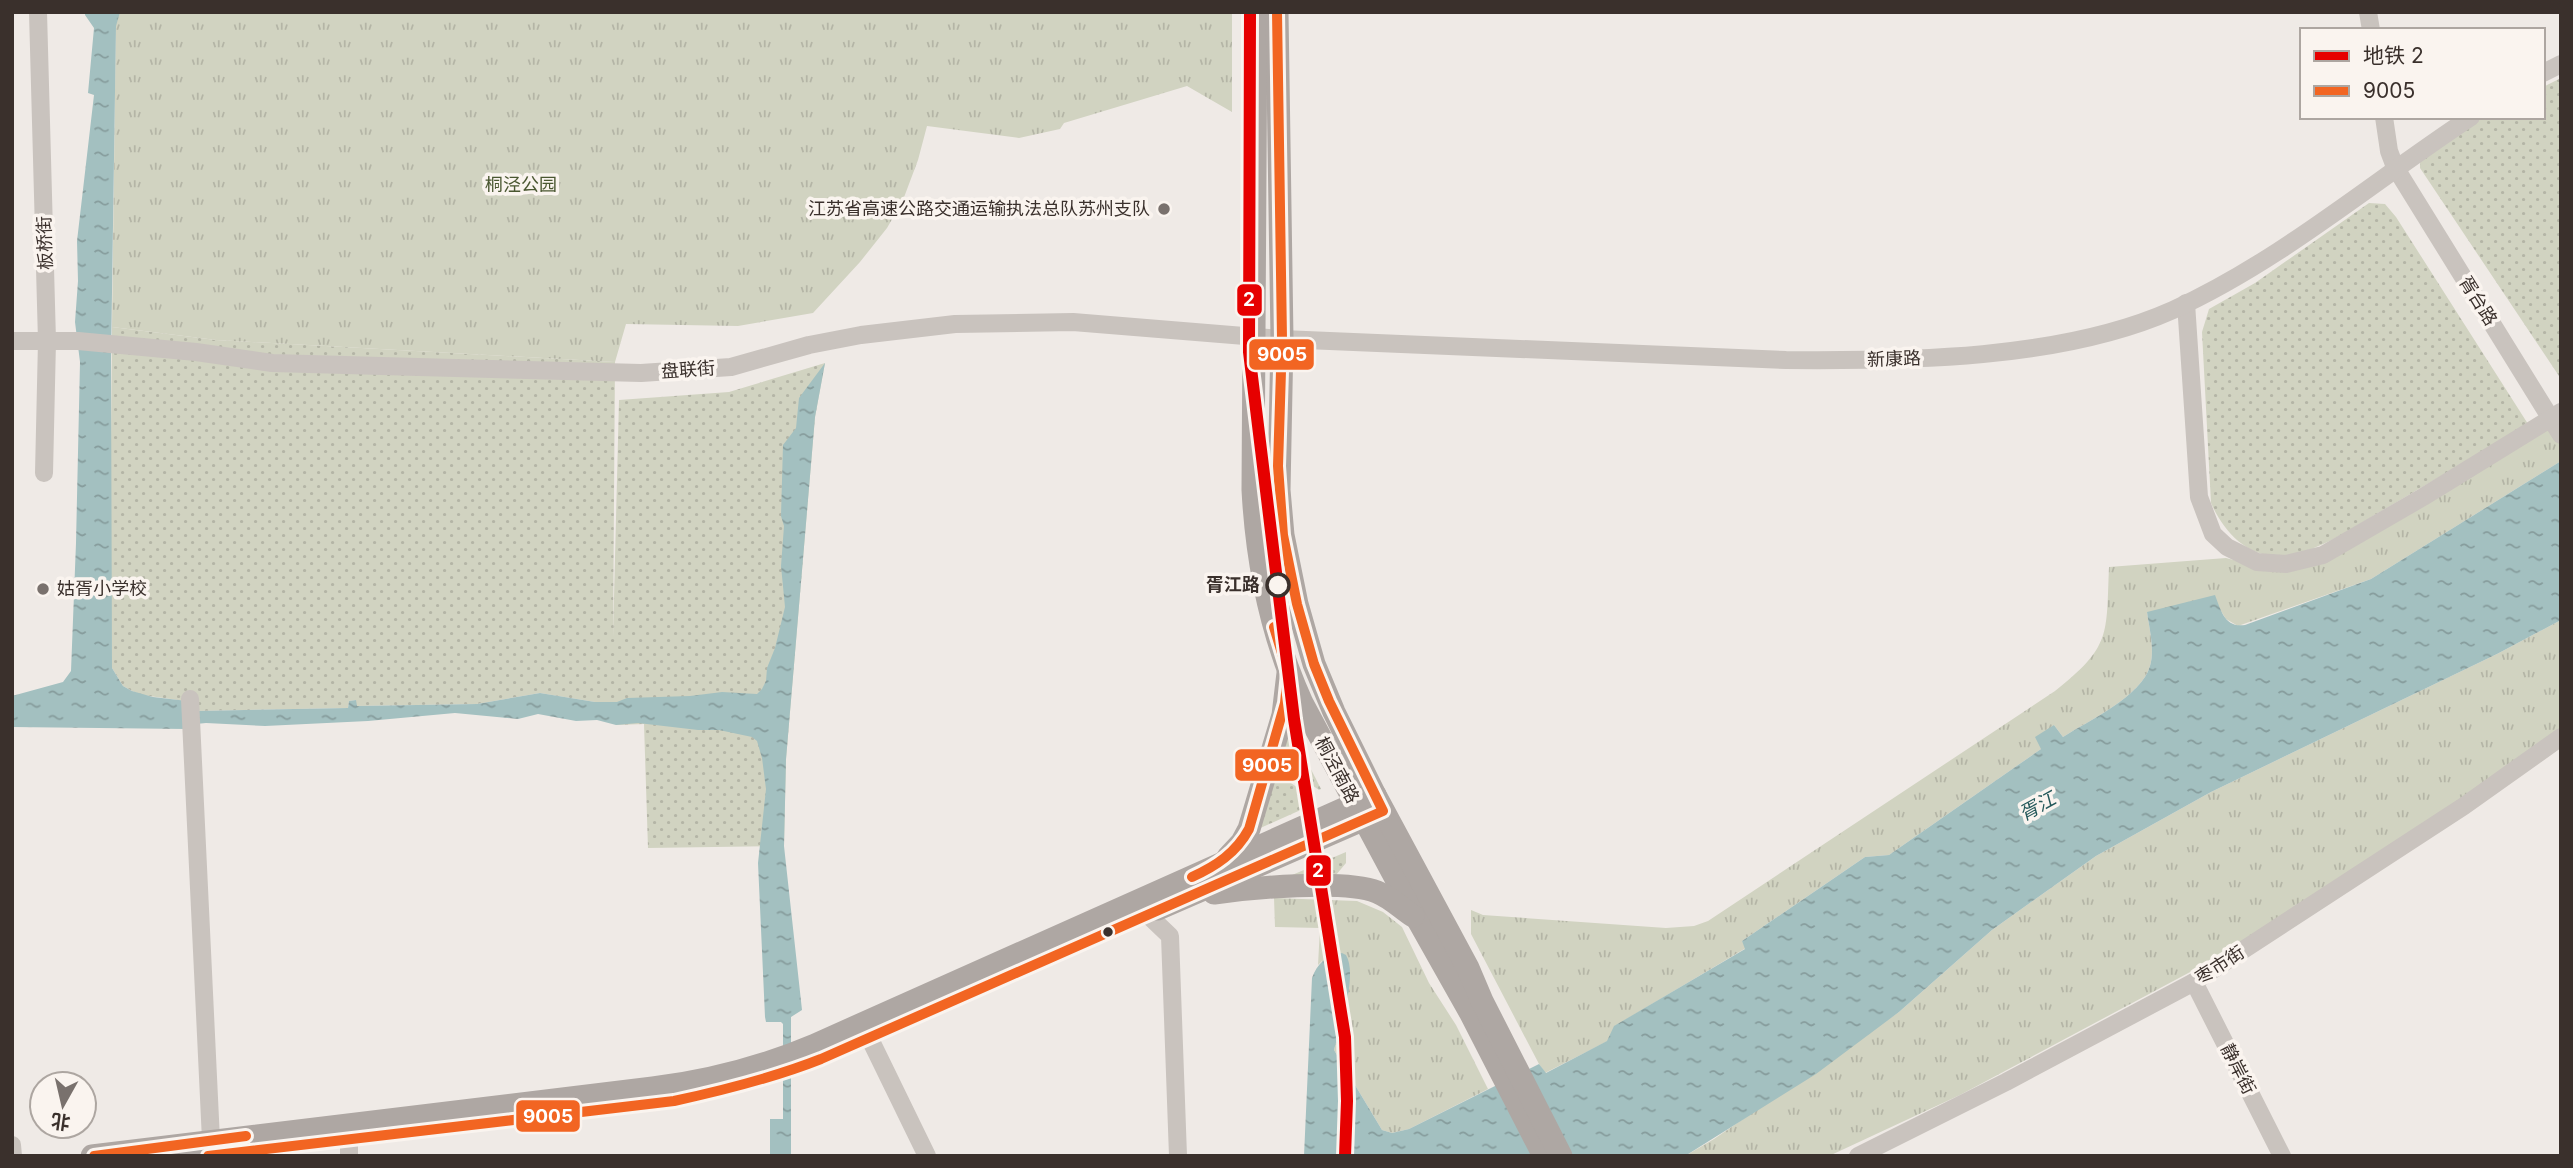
<svg xmlns="http://www.w3.org/2000/svg" width="2573" height="1168" viewBox="0 0 2573 1168" font-family="Inter,'Noto Sans SC',sans-serif">
	<style>
		.grass { fill: url(#grass-dots) }
		.park { fill: url(#park-tufts) }
		.water { fill: url(#water-ripples) }
		.lines { fill: none; stroke-linecap: round; stroke-linejoin: round }
		.minor { stroke: #c9c3be; stroke-width: 18 }
		.major { stroke: #aea7a3; stroke-width: 23 }
		.bus-1-casing { stroke: #faf4ef; stroke-width: 16 }
		.bus-1 { stroke: #f26522; stroke-width: 10 }
		.metro-1-casing { stroke: #faf4ef; stroke-width: 18 }
		.metro-1 { stroke: #e60000; stroke-width: 12 }
		.poi-dot { fill: #79716d; stroke: #faf4ef; stroke-width: 2.5 }
		.stop-dot { fill: #faf4ef; stroke: #3a302c; stroke-width: 3.5 }
		.bus-dot { fill: #3a302c; stroke: #faf4ef; stroke-width: 2.5 }
		.labels { text-anchor: middle; stroke-width: 7; stroke-linejoin: round; paint-order: stroke }
		.park-label { font-size: 18px; fill: #4a5731; stroke: #faf4ef }
		.poi-label { font-size: 18px; fill: #3a302c; stroke: #faf4ef; text-anchor: end }
		.street-label { font-size: 18px; fill: #3a302c; stroke: #faf4ef }
		.stop-label { font-size: 18px; font-weight: bold; fill: #3a302c; stroke: #faf4ef; text-anchor: end }
		.water-label { font-size: 19px; font-style: italic; fill: #23585a; stroke: #faf4ef }
		.line-badge { stroke: #faf4ef; stroke-width: 2.5 }
		.badge-label { font-size: 19px; text-anchor: middle; font-weight: bold; fill: #fff }
	</style>
	<defs>
		<pattern id="grass-dots" width="8" height="8" patternUnits="userSpaceOnUse" patternTransform="scale(1.75)"><rect width="8" height="8" fill="#d1d3c1"/><path d="M2 2h.1M6 6h.1" fill="none" stroke="#b4b5a6" stroke-width="1.8" stroke-linecap="round"/></pattern>
		<pattern id="park-tufts" width="24" height="20" patternUnits="userSpaceOnUse" patternTransform="scale(1.75)"><rect width="24" height="20" fill="#d1d3c1"/><path d="M3 7l-1-3M5 7V3M7 7l1-3M15 17l-1-3M17 17v-4M19 17l1-3" fill="none" stroke="#b4b5a6"/></pattern>
		<pattern id="water-ripples" width="26" height="14" patternUnits="userSpaceOnUse" patternTransform="scale(1.75)"><rect width="26" height="14" fill="#a3c0c0"/><path d="M2 4q2-2 4 0t4 0M15 11q2-2 4 0t4 0" fill="none" stroke="#869c9c"/></pattern>
	</defs>
	<rect width="100%" height="100%" fill="#efeae6"/>
	<g class="grass">
		<polygon points="2561,78 2561,379 2420,168 2420,160 2437,141 2484,117 2543,117 2543,87"/>
		<path d="M2369 203 2385 204 2396 217 2528 424C2481 452 2433 481 2385 509 2353 527 2316 555 2278 556 2245 556 2223 530 2211 503L2202 332 2209 309 2255 283Z"/>
		<polygon points="112,327 216,340 615,362 613,637 619,400 729,392 825,363 815,417 786,759 784,846 648,848 644,724 616,725 612,702 595,702 540,693 477,704 356,706 356,700 349,701 348,708 196,711 185,701 142,695 132,691 123,686 112,668 110,565"/>
		<polygon points="1290,728 1321,789 1319,790 1277,761"/>
		<polygon points="1274,771 1315,800 1314,804 1256,830"/>
		<polygon points="1346,852 1346,863 1331,881 1278,881"/>
	</g>
	<g class="park">
		<polygon points="116,12 1232,12 1232,112 1187,86 1064,123 1060,129 1019,138 927,126 918,160 903,200 887,228 860,262 813,313 738,326 626,324 615,362 216,340 112,327"/>
		<path d="M2561 419V461L2371 579 2238 626 2226 619 2221 611 2147 612C2149 628 2155 649 2150 666 2142 696 2088 721 2063 737L2054 725 2041 749 1889 855 1865 857 1742 941 1746 948 1615 1026 1608 1041 1545 1073 1539 1064 1471 934V910L1483 915 1666 928 1694 926 1708 921 2055 691C2112 646 2106 635 2109 567L2226 558 2280 572Z"/>
		<polygon points="2561,620 2561,733 2222,955 1960,1095 1829,1156 1685,1156 1714,1139 1899,1012 1992,930 2096,856 2211,792 2497,654"/>
		<polygon points="1274,898 1357,901 1383,912 1402,927 1429,983 1456,1025 1488,1089 1409,1129 1392,1133 1382,1130 1334,1050 1348,992 1322,961 1318,965 1320,928 1275,927"/>
	</g>
	<g class="water">
		<polygon points="85,12 120,12 116,26 111,359 112,668 123,686 132,691 153,697 196,702 197,711 348,708 349,701 356,700 357,706 477,704 540,693 595,702 617,702 627,698 690,696 722,692 757,694 762,689 766,681 767,668 775,648 785,607 781,566 784,526 781,516 783,445 796,428 799,398 825,363 815,417 786,759 784,846 802,1010 791,1017 791,1156 770,1156 770,1119 783,1119 783,1024 781,1022 766,1022 765,1017 758,863 766,789 762,758 757,741 752,737 719,730 698,730 638,723 616,725 597,720 576,721 538,714 518,719 455,713 368,721 265,726 206,723 196,724 186,729 12,727 12,696 63,682 71,671 76,543 80,362 75,322 78,281 77,241 94,95 88,93 94,28 85,15"/>
		<path d="M2561 461V620L2497 654 2211 792 2096 856 1992 930 1899 1012 1816 1074 1685 1156H1304L1312 978C1317 964 1326 955 1342 953L1346 955C1358 975 1340 1027 1334 1050L1382 1130 1392 1133 1409 1129 1539 1064 1546 1073 1607 1041 1614 1026 1745 949 1742 941 1865 857 1889 855 2041 749 2035 737 2054 725 2063 737C2088 721 2142 696 2150 666 2155 649 2149 628 2147 612L2215 595C2221 611 2225 628 2245 625L2371 579Z"/>
	</g>
	<g class="lines">
		<g class="minor">
			<polyline points="38,12 47,341 44,473"/>
			<polyline points="2368,12 2371,30"/>
			<polyline points="2543,73 2561,64"/>
			<polyline points="2384,117 2389,151 2395,167 2561,435"/>
			<polyline points="2186,303 2199,497 2213,534 2227,547 2257,562 2286,564 2323,555 2423,497 2561,412"/>
			<path d="M12 341H78L196 352 272 363 641 373 731 367 809 345 861 335 955 324 1073 322 1282 339 1786 360C1907 361 2061 360 2173 310 2282 260 2372 182 2471 117"/>
			<polyline points="190,699 211,1140"/>
			<polyline points="1147,914 1170,936 1178,1156"/>
			<polyline points="2194,982 2282,1156"/>
			<polyline points="869,1037 927,1156"/>
			<polyline points="349,1138 349,1156"/>
			<polyline points="12,1145 13,1156"/>
			<polyline points="1858,1156 2006,1082 2194,982 2464,806 2561,737"/>
		</g>
		<g class="major">
			<path d="M1256 12 1253 490C1257 564 1271 635 1302 703L1417 918 1470 1012 1544 1156"/>
			<polyline points="1277,12 1282,339 1279,490 1283,535 1297,604 1314,664 1334,712 1375,795 1468,968 1482,1001 1561,1156"/>
			<polyline points="1228,857 1242,842 1249,829 1283,715 1288,673"/>
			<path d="M1214 893C1249 888 1345 879 1377 892 1390 897 1401 908 1413 916"/>
			<polyline points="1158,909 1383,811"/>
			<path d="M92 1156 653 1088C709 1081 763 1067 815 1045L1375 795"/>
		</g>
		<defs>
			<g id="bus-1">
				<path d="M1192 877C1216 866 1236 853 1249 829L1285 703 1288 673 1274 627"/>
				<polyline points="94,1156 246,1136"/>
				<path d="M208 1156 674 1101C725 1090 773 1078 821 1059L1383 811 1329 701 1314 664 1297 604 1283 535 1278 466 1282 339 1277 12"/>
			</g>
		</defs>
		<use href="#bus-1" class="bus-1-casing"/>
		<use href="#bus-1" class="bus-1"/>
		<defs>
			<polyline id="metro-1" points="1250,12 1249,352 1294,719 1345,1037 1347,1101 1345,1156"/>
		</defs>
		<use href="#metro-1" class="metro-1-casing"/>
		<use href="#metro-1" class="metro-1"/>
	</g>
	<g class="poi-dot">
		<circle cx="1164" cy="209" r="7"/>
		<circle cx="43" cy="589" r="7"/>
	</g>
	<circle class="stop-dot" cx="1278" cy="585" r="11"/>
	<circle class="bus-dot" cx="1108" cy="932" r="6"/>
	<g class="labels">
		<g class="park-label">
			<text x="521" y="191">桐泾公园</text>
		</g>
		<g class="poi-label">
			<text x="1150" y="215">江苏省高速公路交通运输执法总队苏州支队</text>
			<text x="57" y="595" text-anchor="start">姑胥小学校</text>
		</g>
		<g class="street-label">
			<text transform="translate(45 243) rotate(-92)" y="6">板桥街</text>
			<text transform="translate(2478 301) rotate(58)" y="6">胥台路</text>
			<text transform="translate(1894 359) rotate(-2)" y="6">新康路</text>
			<text transform="translate(688 370) rotate(-4)" y="6">盘联街</text>
			<text transform="translate(1337 770) rotate(62)" y="6">桐泾南路</text>
			<text transform="translate(2220 965) rotate(-33)" y="6">枣市街</text>
			<text transform="translate(2238 1069) rotate(63)" y="6">静岸街</text>
		</g>
		<g class="stop-label">
			<text x="1260" y="591">胥江路</text>
		</g>
		<g class="water-label">
			<text transform="translate(2037 806) rotate(-29)" y="7">胥江</text>
		</g>
	</g>
	<g class="line-badge">
		<rect x="1236" y="283" width="27" height="34" rx="7" fill="#e60000"/>
		<rect x="1248" y="338" width="67" height="33" rx="7" fill="#f26522"/>
		<rect x="1234" y="748" width="66" height="34" rx="7" fill="#f26522"/>
		<rect x="1305" y="854" width="27" height="33" rx="7" fill="#e60000"/>
		<rect x="515" y="1099" width="66" height="34" rx="7" fill="#f26522"/>
	</g>
	<g class="badge-label">
		<text x="1249" y="306">2</text>
		<text x="1282" y="361">9005</text>
		<text x="1267" y="772">9005</text>
		<text x="1318" y="877">2</text>
		<text x="548" y="1123">9005</text>
	</g>
	<rect width="2573" height="1168" fill="none" stroke="#3a302c" stroke-width="28"/>
	<rect x="2300" y="28" width="245" height="91" fill="#faf4ef" stroke="#ada6a1" stroke-width="2"/>
	<rect x="2314" y="51" width="35" height="10" fill="#e60000" stroke="#ada6a1" stroke-width="2"/>
	<text x="2363" y="63" font-size="21" fill="#3a302c">地铁 2</text>
	<rect x="2314" y="86" width="35" height="10" fill="#f26522" stroke="#ada6a1" stroke-width="2"/>
	<text x="2363" y="98" font-size="21" fill="#3a302c">9005</text>
	<g transform="translate(63 1105) rotate(188)"><circle r="33" fill="#faf4ef" stroke="#ada6a1" stroke-width="2"/>
	<path d="M0-5L12 26L0 18L-12 26Z" fill="#79716d"/>
	<text y="-10" font-size="19" font-weight="bold" text-anchor="middle" fill="#3a302c">北</text>
	</g>
</svg>
